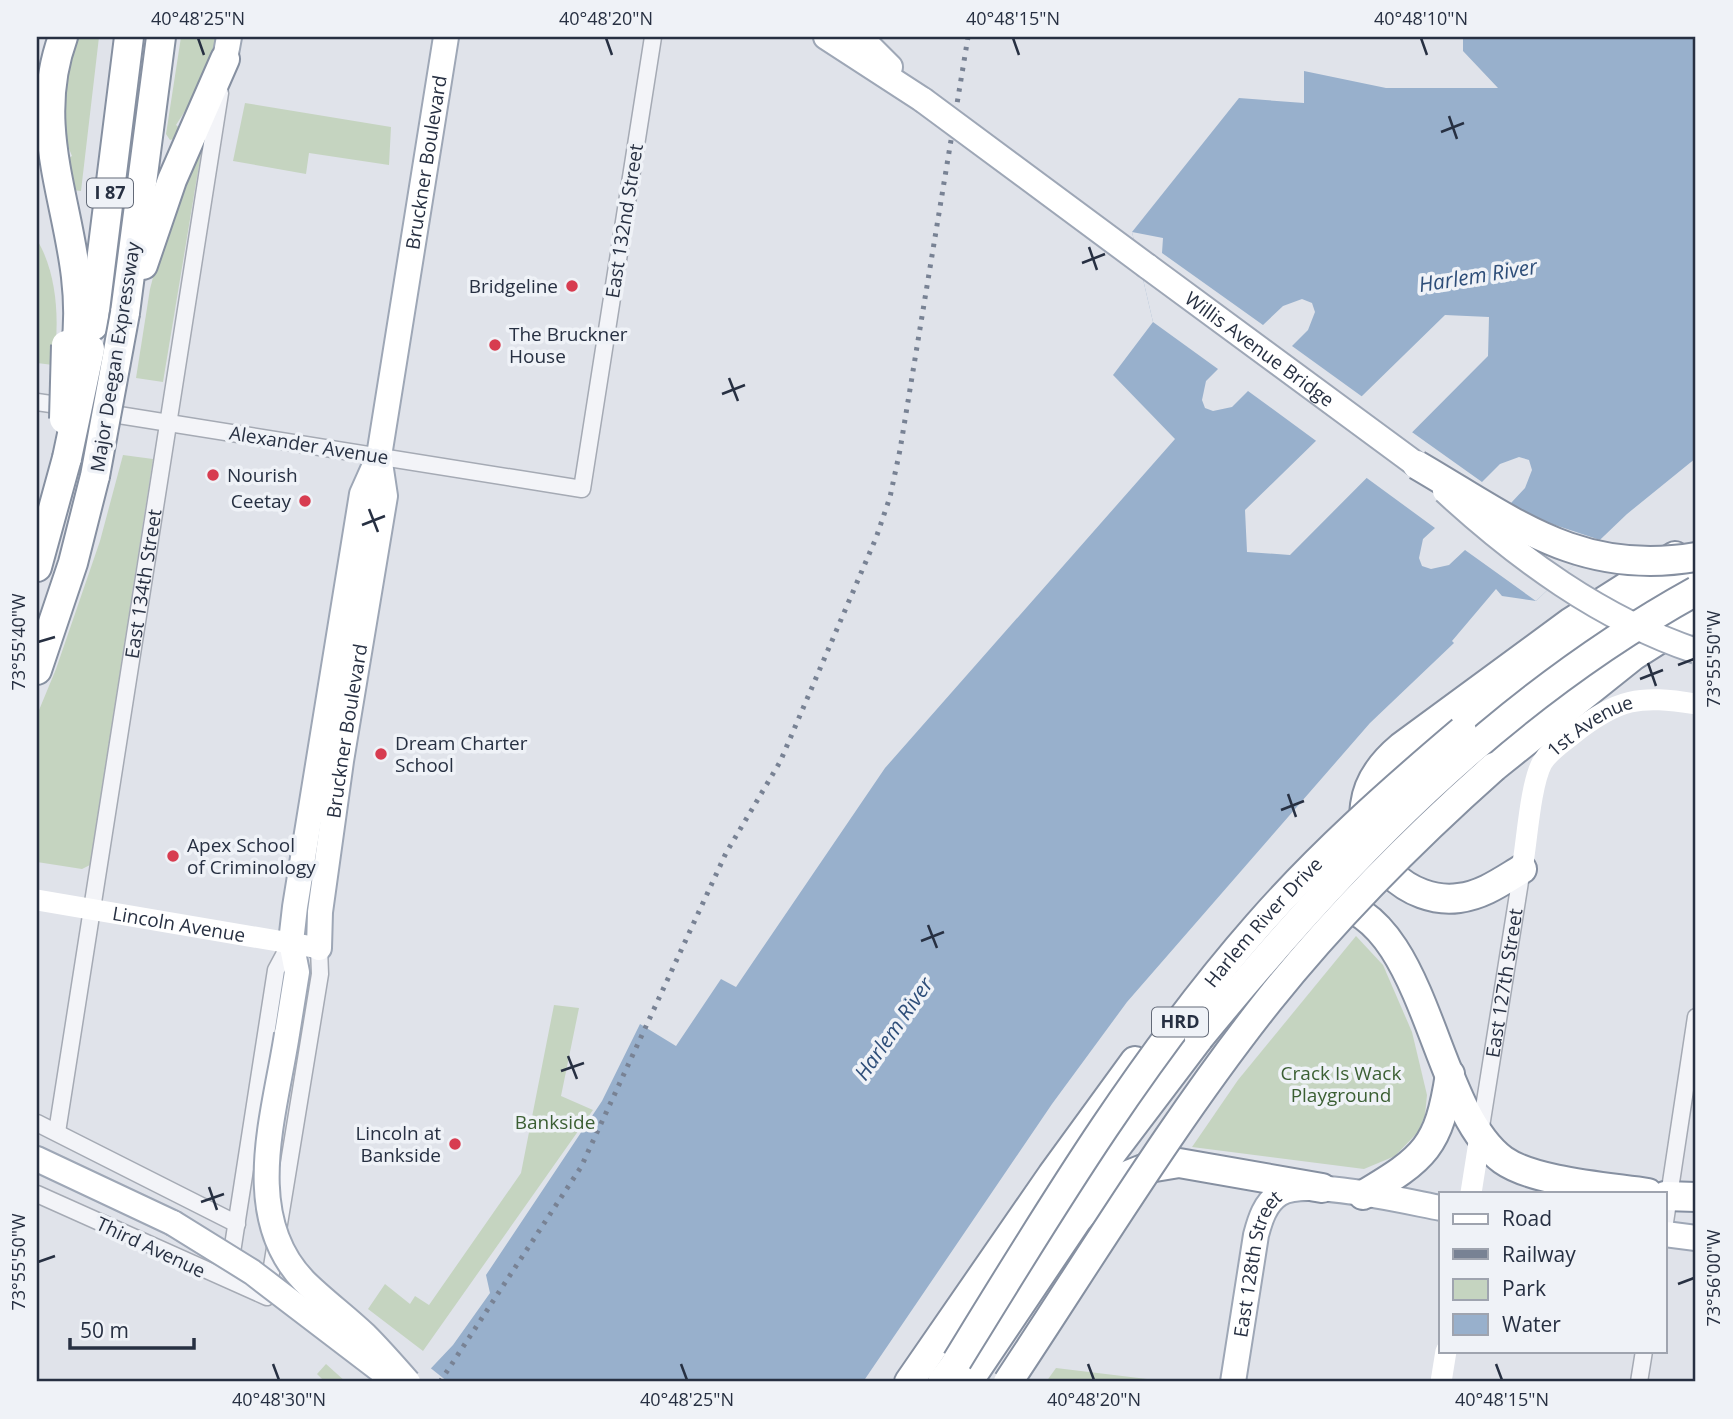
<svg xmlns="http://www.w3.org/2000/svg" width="1733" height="1419" viewBox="0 0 1733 1419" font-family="'Open Sans',sans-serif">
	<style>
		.green { fill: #c5d4c0 }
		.water { fill: #98b0cc; fill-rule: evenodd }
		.pier { fill: #e0e3ea }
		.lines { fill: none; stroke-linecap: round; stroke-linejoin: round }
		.minor-casing { stroke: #a5aab4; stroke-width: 19 }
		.primary-casing { stroke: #9ea7b6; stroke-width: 28 }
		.motorway-casing { stroke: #8690a1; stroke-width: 32 }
		.minor { stroke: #f3f4f8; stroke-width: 16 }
		.secondary { stroke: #fff; stroke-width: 21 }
		.primary { stroke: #fff; stroke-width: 24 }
		.motorway { stroke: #fff; stroke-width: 28 }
		.rail { stroke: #788294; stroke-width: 5; stroke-dasharray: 3.5 7; stroke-linecap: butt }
		.primary-bridge-casing { stroke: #9ea7b6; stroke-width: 28; stroke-linecap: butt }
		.motorway-bridge-casing { stroke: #8690a1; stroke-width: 32; stroke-linecap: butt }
		.primary-bridge { stroke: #fff; stroke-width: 24 }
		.motorway-bridge { stroke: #fff; stroke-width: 28 }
		.ticks { fill: none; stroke: #273042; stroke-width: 2.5 }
		.poi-dot { fill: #d73c50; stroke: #eff2f7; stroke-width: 2.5 }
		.labels { text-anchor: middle; stroke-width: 7; stroke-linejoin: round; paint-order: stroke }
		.shield { fill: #eff2f7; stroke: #636a78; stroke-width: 2 }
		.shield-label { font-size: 18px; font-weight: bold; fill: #273042 }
		.street-label { font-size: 19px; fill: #273042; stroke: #eff2f7 }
		.poi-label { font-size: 19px; fill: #273042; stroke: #eff2f7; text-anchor: start }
		.park-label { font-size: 19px; fill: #3b5f33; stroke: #eff2f7 }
		.water-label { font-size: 21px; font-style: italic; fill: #2e4e79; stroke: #eff2f7 }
		.neatline { fill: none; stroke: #273042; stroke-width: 2.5 }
		.ticks-label { font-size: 18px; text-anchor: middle; fill: #273042 }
	</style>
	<rect width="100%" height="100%" fill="#e0e3ea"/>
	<g class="green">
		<path d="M78 37H99L81 191 72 190 66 160 72 156C57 120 62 73 78 37Z"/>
		<polygon points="181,37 216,37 206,78 176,125 183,131 177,138 170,140 166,134"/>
		<polygon points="245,103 391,127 389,165 309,153 306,174 233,161"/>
		<polygon points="196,147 202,147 163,382 136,378 150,289 171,208"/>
		<path d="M37 240C58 274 60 326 53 365L37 363Z"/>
		<polygon points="123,455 153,459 90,865 82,869 37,862 37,715 56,669 100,541"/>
		<polygon points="1356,936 1383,965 1412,1032 1427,1095 1425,1115 1418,1132 1395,1156 1364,1169 1192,1147 1238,1080"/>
		<polygon points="554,1005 579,1008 561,1096 593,1110 423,1351 368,1309 385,1284 410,1304 415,1296 429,1305 521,1173"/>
		<polygon points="326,1364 346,1382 325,1382 317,1374"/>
		<polygon points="1056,1368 1172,1382 1046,1382"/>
	</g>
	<path class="water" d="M1463 37H1696V458L1627 514 1536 601 1502 596 1496 589 1452 641 1454 643 1370 723 1127 1002 1052 1104 863 1382H418L453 1345 490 1293 486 1275 602 1101 640 1024 676 1046 721 979 736 987 885 768 1175 439 1113 375 1153 322 1132 232 1239 98 1304 103V71L1386 88H1498L1463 51ZM1445 315 1489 317 1488 356 1290 555 1247 552 1245 510Z"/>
	<g class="pier">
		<polygon points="1132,232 1163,238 1162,253 1263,325 1283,306 1302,299 1312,303 1315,312 1308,330 1292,346 1364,398 1319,443 1248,391 1232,407 1213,411 1205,408 1202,400 1206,381 1218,369 1153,322"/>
		<polygon points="1409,430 1482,482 1500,464 1519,457 1529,460 1532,470 1525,488 1511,503 1531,517 1600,540 1536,601 1465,550 1449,565 1431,569 1422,566 1419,558 1423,539 1435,528 1364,476"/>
		<polygon points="428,1366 448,1382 414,1382"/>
	</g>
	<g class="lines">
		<defs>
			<g id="minor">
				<polyline points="37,402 71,407"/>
				<polyline points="100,412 582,489 653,37"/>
				<polyline points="37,1123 237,1224"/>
				<path id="s1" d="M57 1132 220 93"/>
				<path id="s2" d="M1480 1133 1522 869"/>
				<polyline points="37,1194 267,1297 320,974 319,948"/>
				<polyline points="1665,1222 1696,1017"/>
				<polyline points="230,1265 276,970 291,942"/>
				<polyline points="1639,1382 1644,1351"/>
			</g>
			<g id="primary">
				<polyline points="826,37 923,100"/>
				<polyline points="860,37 890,67"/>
				<polyline points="225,59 229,37"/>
				<path id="s5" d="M1147 266 1417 465"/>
				<path id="s6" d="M319 948 320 912 341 761 385 496 379 456"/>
				<path id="s7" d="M287 1034 297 972 291 942 295 907 362 494 379 456 446 37"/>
				<polyline points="37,1159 173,1223"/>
				<polyline points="1665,1234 1696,1238"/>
				<path id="s8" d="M1233 1382 1256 1235C1260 1220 1265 1203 1279 1194 1305 1177 1408 1202 1441 1208"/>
			</g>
			<g id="motorway">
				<path d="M63 37C23 146 91 235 76 347"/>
				<polyline points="143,265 172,180 225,59"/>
				<polyline points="125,313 161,37"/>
				<polyline points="93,326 129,37"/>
				<polyline points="37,567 67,458"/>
				<polyline points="37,670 73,563 95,476"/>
				<polyline points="1462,731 1609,624 1696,572"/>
				<polyline points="1494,767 1633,656 1696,616"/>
				<path d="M1522 869C1502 881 1483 895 1459 898 1409 905 1358 857 1365 805 1368 781 1383 762 1401 747L1571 622 1675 556"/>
				<path d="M1326 901C1428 911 1431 1107 1503 1160 1534 1182 1609 1187 1648 1193"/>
				<path d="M1363 1195C1425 1158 1439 1147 1450 1074"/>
				<polyline points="1665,1196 1696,1197"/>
				<polyline points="1074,1203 1199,1038"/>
				<polyline points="909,1382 1052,1175 1135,1061"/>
				<polyline points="942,1382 971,1343"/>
				<polyline points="968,1382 1077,1220 1100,1193 1123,1177 1143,1169 1179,1163 1322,1188"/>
			</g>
		</defs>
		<use href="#minor" class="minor-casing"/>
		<use href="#primary" class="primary-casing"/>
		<use href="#motorway" class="motorway-casing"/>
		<use href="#minor" class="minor"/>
		<g class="secondary">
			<path id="s3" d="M1522 869C1527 842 1530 786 1542 763 1549 751 1562 743 1573 734 1619 698 1639 695 1696 704"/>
			<path id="s4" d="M37 900 319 948"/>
			<polyline points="1471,1193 1480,1136"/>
			<polyline points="1441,1382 1446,1351"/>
		</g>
		<use href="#primary" class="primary"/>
		<use href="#motorway" class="motorway"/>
		<polyline class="rail" points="440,1382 581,1167 726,853 780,762 876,538 890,497 900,450 968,37"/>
		<defs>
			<g id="primary-bridge">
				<polyline points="923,100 1147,266"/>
				<path d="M1445 491C1518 558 1601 619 1696 651"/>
				<path d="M287 1034C275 1113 240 1215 304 1281 323 1300 345 1316 365 1335 380 1350 394 1366 408 1382"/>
				<polyline points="173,1223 252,1272 392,1379"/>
			</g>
			<g id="motorway-bridge">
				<polyline points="64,419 66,345"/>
				<polyline points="67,458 90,349"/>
				<path d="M1417 465C1512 520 1578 577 1696 557"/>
				<polyline points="95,476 125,313"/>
				<path d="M1199 1038C1343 862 1495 702 1696 591"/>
				<path id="s9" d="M957 1361C1049 1211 1142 1057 1258 925 1320 854 1390 792 1462 731"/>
				<path d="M1008 1382C1093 1254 1173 1121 1269 1000 1337 915 1413 839 1494 767"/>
			</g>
		</defs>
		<use href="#primary-bridge" class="primary-bridge-casing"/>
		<use href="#motorway-bridge" class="motorway-bridge-casing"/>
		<use href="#primary-bridge" class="primary-bridge"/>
		<use href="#motorway-bridge" class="motorway-bridge"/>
	</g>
	<path class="ticks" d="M198 38 204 55M606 38 612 55M1013 38 1019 55M1421 38 1427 55M1449 116 1457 139M1441 132 1464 123M1089 247 1097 270M1082 263 1105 254M729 378 738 401M722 394 745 385M369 509 378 532M362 525 385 516M38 642 55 637M1648 663 1656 686M1678 665 1694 659M1640 679 1663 670M1288 794 1296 817M1281 810 1304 801M928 925 937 948M921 941 944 932M568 1056 577 1079M561 1071 584 1063M209 1187 217 1210M201 1202 224 1194M38 1262 55 1256M1678 1284 1694 1278M273 1364 279 1380M681 1364 687 1380M1088 1364 1094 1380M1496 1364 1502 1380"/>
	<g class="poi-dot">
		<circle cx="572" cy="286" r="7"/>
		<circle cx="495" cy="345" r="7"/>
		<circle cx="213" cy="475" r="7"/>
		<circle cx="305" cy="501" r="7"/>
		<circle cx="381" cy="754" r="7"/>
		<circle cx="173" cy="856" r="7"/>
		<circle cx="455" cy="1144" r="7"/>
	</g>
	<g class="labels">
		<g class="shield">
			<rect x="87" y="178.5" width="46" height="29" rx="5"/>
			<rect x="1152" y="1007.5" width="56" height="29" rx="5"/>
		</g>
		<g class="shield-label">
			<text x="110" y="199">I 87</text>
			<text x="1180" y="1028">HRD</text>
		</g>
		<g class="street-label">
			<text dy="7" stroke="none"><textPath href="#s7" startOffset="886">Bruckner Boulevard</textPath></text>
			<text transform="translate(624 221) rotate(-81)" y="7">East 132nd Street</text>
			<text dy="7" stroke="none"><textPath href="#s5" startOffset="140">Willis Avenue Bridge</textPath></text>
			<text transform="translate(115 357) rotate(-81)" y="7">Major Deegan Expressway</text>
			<text transform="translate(309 445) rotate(9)" y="7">Alexander Avenue</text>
			<text dy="7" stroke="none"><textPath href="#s1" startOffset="555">East 134th Street</textPath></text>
			<text dy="7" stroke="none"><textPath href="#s3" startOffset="170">1st Avenue</textPath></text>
			<text dy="7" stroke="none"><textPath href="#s6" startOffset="219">Bruckner Boulevard</textPath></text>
			<text dy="7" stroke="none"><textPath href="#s4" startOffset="144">Lincoln Avenue</textPath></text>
			<text dy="7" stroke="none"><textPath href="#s9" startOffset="536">Harlem River Drive</textPath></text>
			<text dy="7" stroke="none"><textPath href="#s2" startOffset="152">East 127th Street</textPath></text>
			<text transform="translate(151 1247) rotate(25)" y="7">Third Avenue</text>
			<text dy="7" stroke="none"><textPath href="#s8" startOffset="121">East 128th Street</textPath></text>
		</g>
		<g class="poi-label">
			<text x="558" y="293" text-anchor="end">Bridgeline</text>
			<text x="509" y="341">The Bruckner<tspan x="509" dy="22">House</tspan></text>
			<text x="227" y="482">Nourish</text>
			<text x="291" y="508" text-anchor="end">Ceetay</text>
			<text x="395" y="750">Dream Charter<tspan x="395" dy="22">School</tspan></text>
			<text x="187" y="852">Apex School<tspan x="187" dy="22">of Criminology</tspan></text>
			<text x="441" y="1140" text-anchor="end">Lincoln at<tspan x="441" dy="22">Bankside</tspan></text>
		</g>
		<g class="park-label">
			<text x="1341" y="1080">Crack Is Wack<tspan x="1341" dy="22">Playground</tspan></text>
			<text x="555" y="1129">Bankside</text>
		</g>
		<g class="water-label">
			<text transform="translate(1478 276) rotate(-9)" y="7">Harlem River</text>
			<text transform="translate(894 1029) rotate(-55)" y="7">Harlem River</text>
		</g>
	</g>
	<rect width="1733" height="1419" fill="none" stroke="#eff2f7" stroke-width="77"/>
	<rect x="1439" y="1192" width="228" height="161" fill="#eff2f7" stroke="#9fa4af" stroke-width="2"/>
	<rect x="1453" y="1214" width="35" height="10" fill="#ffffff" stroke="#9fa4af" stroke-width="2"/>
	<text x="1502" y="1226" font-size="21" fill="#273042">Road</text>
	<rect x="1453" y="1249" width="35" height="10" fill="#788294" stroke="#9fa4af" stroke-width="2"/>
	<text x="1502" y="1262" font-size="21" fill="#273042">Railway</text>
	<rect x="1453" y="1279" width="35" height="21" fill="#c5d4c0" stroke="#9fa4af" stroke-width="2"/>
	<text x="1502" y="1296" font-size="21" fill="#273042">Park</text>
	<rect x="1453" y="1314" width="35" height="21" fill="#98b0cc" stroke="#9fa4af" stroke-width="2"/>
	<text x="1502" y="1332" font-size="21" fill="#273042">Water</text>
	<path d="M70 1338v10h124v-10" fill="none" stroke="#273042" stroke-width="3.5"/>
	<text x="80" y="1338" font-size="21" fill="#273042" stroke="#eff2f7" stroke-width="5" paint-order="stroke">50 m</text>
	<rect x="38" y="38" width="1656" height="1342" class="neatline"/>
	<g class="ticks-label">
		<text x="198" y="25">40°48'25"N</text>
		<text x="606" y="25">40°48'20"N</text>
		<text x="1013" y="25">40°48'15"N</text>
		<text x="1421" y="25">40°48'10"N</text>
		<text transform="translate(19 642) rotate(-90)" y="6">73°55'40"W</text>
		<text transform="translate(1714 659) rotate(-90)" y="6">73°55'50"W</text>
		<text transform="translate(19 1262) rotate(-90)" y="6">73°55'50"W</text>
		<text transform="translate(1714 1278) rotate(-90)" y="6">73°56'00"W</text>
		<text x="279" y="1406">40°48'30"N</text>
		<text x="687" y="1406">40°48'25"N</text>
		<text x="1094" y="1406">40°48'20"N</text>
		<text x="1502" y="1406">40°48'15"N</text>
	</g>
</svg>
